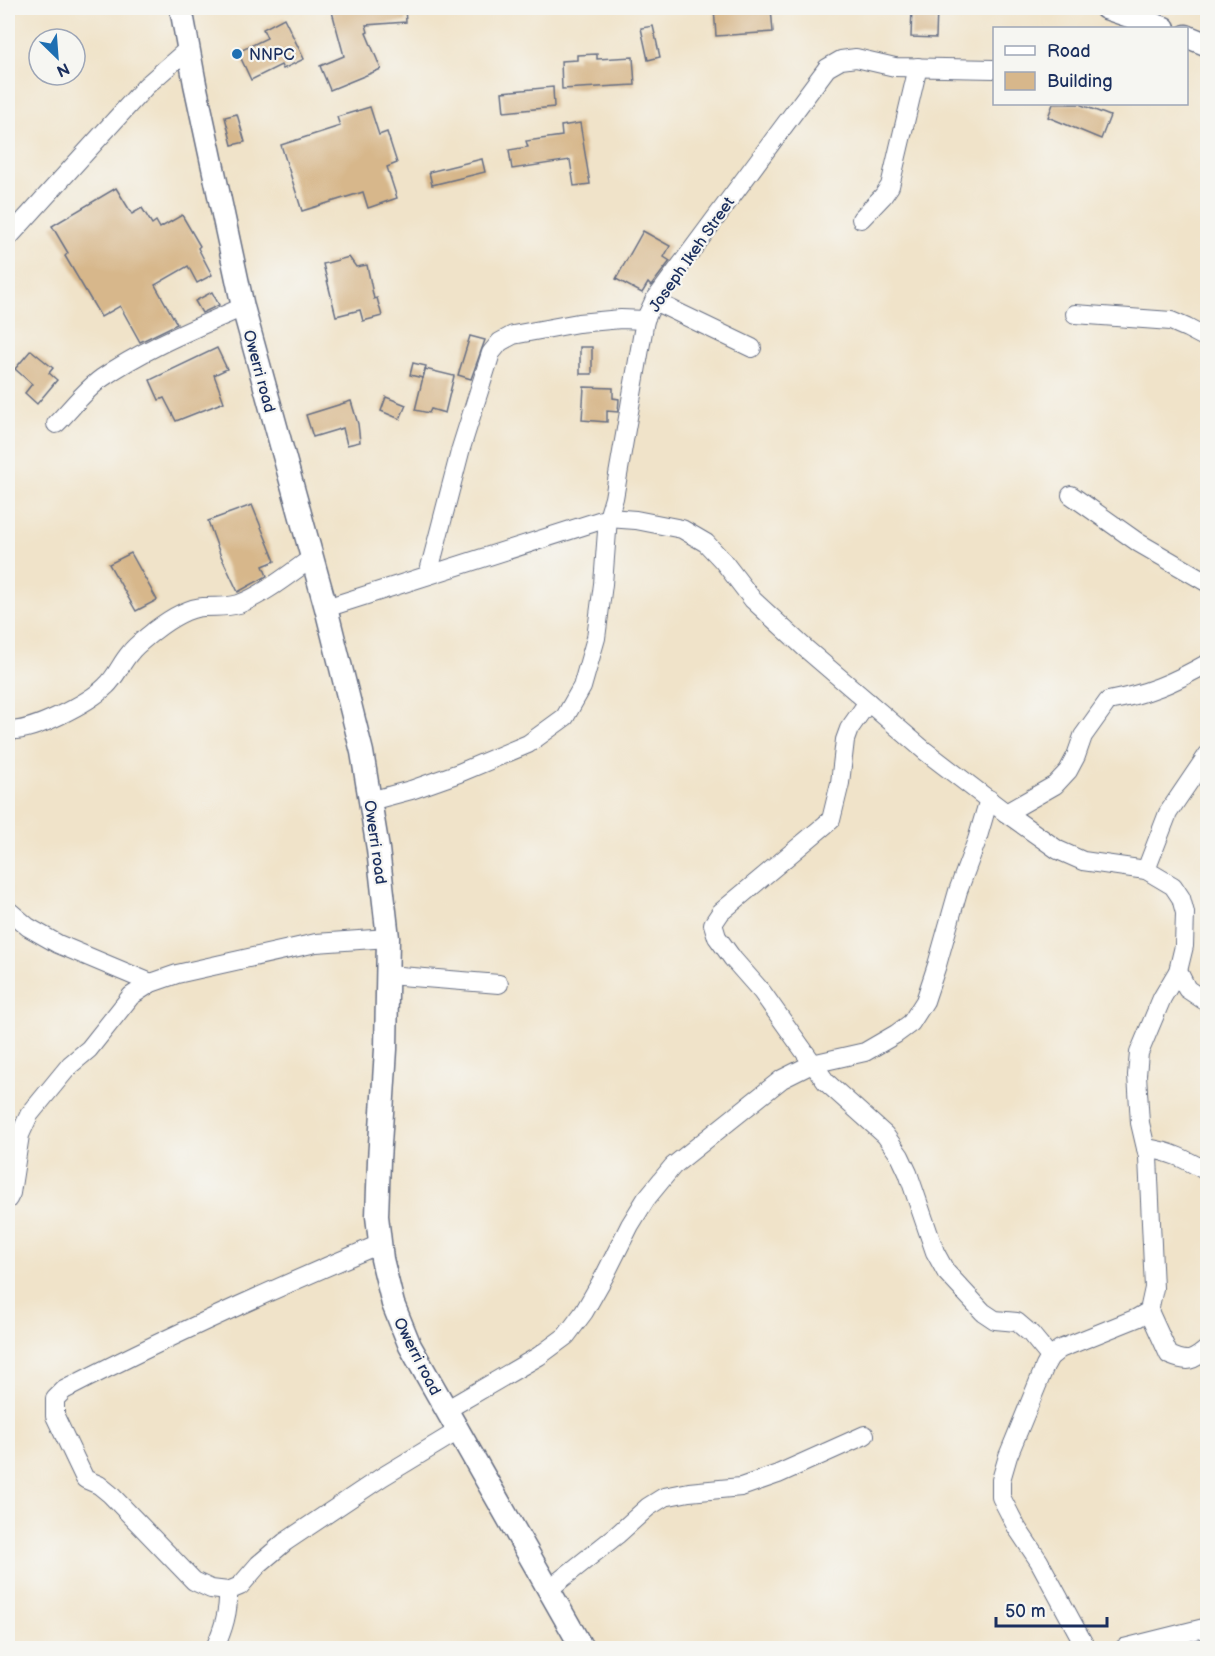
<svg xmlns="http://www.w3.org/2000/svg" width="1215" height="1656" viewBox="0 0 1215 1656" font-family="'Balsamiq Sans',sans-serif">
	<style>
		.building { fill: #d7b78b }
		.lines { fill: none; stroke-linecap: round; stroke-linejoin: round }
		.minor-casing { stroke: #666e83; stroke-width: 20 }
		.major-casing { stroke: #666e83; stroke-width: 25 }
		.minor { stroke: #fff; stroke-width: 18 }
		.major { stroke: #fff; stroke-width: 22 }
		.poi-dot { fill: #1f6fb2; stroke: #f6f6f2; stroke-width: 2 }
		.labels { text-anchor: middle; stroke-width: 4.5; stroke-linejoin: round; paint-order: stroke }
		.poi-label { font-size: 16px; fill: #1b2f5e; stroke: #f6f6f2; text-anchor: start }
		.street-label { font-size: 16px; fill: #1b2f5e; stroke: #f6f6f2 }
	</style>
	<rect width="100%" height="100%" fill="#f6f6f2"/>
	<filter id="ink" filterUnits="userSpaceOnUse"><feTurbulence type="fractalNoise" baseFrequency=".0167" numOctaves="2"/><feDisplacementMap in="SourceGraphic" scale="12" xChannelSelector="R" yChannelSelector="G"/><feConvolveMatrix kernelMatrix="1 2 1 2 8 2 1 2 1" color-interpolation-filters="sRGB"/></filter>
	<filter id="wash" filterUnits="userSpaceOnUse"><feTurbulence type="fractalNoise" baseFrequency=".008" numOctaves="4" result="noise"/><feDisplacementMap in="SourceGraphic" scale="24" xChannelSelector="R" yChannelSelector="G"/><feGaussianBlur stdDeviation="1.35" result="paint"/><feColorMatrix in="noise" values="0 0 0 0 0 0 0 0 0 0 0 0 0 0 0 0 0 1.4 0 .05"/><feComposite in="paint" operator="in"/></filter>
	<g filter="url(#wash)">
		<rect width="100%" height="100%" fill="#f0e3c9"/>
		<g id="blocks">
			<g class="building">
				<polygon points="331,8 405,8 406,22 366,25 368,32 366,33 381,69 330,90 320,66 344,56"/>
				<polygon points="714,8 771,8 773,32 716,36"/>
				<polygon points="912,8 937,8 936,38 911,37"/>
				<polygon points="284,18 304,59 283,69 281,65 251,80 238,52 267,38 263,29"/>
				<polygon points="653,26 660,57 648,60 641,28"/>
				<polygon points="597,54 597,59 633,57 635,85 562,89 561,61 577,60 577,55"/>
				<polygon points="553,87 554,107 504,112 502,92"/>
				<polygon points="1053,104 1079,104 1110,116 1101,139 1048,117"/>
				<polygon points="370,107 379,135 387,132 397,163 387,167 397,198 368,208 363,192 302,211 281,145 340,126 337,117"/>
				<polygon points="237,114 245,142 232,145 225,117"/>
				<polygon points="580,123 590,184 574,186 570,160 512,169 509,150 528,147 526,141 562,136 561,126"/>
				<polygon points="482,159 485,172 432,185 429,172"/>
				<polygon points="116,188 132,214 142,208 152,224 156,221 160,228 182,215 200,246 198,248 212,275 197,283 188,266 155,285 177,324 140,342 120,306 101,317 65,256 68,253 52,226"/>
				<polygon points="643,231 670,246 664,257 670,261 651,286 648,283 642,293 616,279"/>
				<polygon points="349,257 356,267 367,265 374,299 377,298 382,316 363,321 360,310 336,316 323,264"/>
				<polygon points="212,292 219,305 202,313 195,301"/>
				<polygon points="470,336 485,340 471,379 458,375"/>
				<rect x="580" y="347" width="12" height="27"/>
				<polygon points="217,348 227,369 214,375 224,402 176,421 164,398 159,400 150,380"/>
				<polygon points="31,350 53,368 49,373 57,380 37,404 25,393 32,384 15,369"/>
				<polygon points="413,363 426,366 423,378 410,375"/>
				<polygon points="425,369 454,376 445,413 431,409 429,413 415,410"/>
				<polygon points="584,387 613,388 613,398 619,399 618,412 607,411 607,422 582,420"/>
				<polygon points="386,397 406,405 400,419 381,411"/>
				<polygon points="351,401 358,424 360,442 347,445 343,428 313,437 306,415"/>
				<polygon points="252,505 275,561 263,566 267,576 238,592 220,554 208,521"/>
				<polygon points="131,553 157,600 136,611 109,564"/>
			</g>
		</g>
	</g>
	<g filter="url(#ink)">
		<use href="#blocks" fill-opacity="0" stroke="#666e83" stroke-width="1.5"/>
		<g class="lines">
			<defs>
				<g id="minor">
					<polyline points="861,219 883,196 890,186 918,67"/>
					<polyline points="8,238 146,86 188,49"/>
					<polyline points="654,301 752,348"/>
					<polyline points="1075,314 1171,321 1187,328 1208,339"/>
					<path d="M56 424C71 409 85 390 102 378 145 348 196 328 243 307"/>
					<polyline points="1071,495 1139,543 1208,583"/>
					<polyline points="428,575 461,448 491,353 500,342 513,335 578,323 621,319 645,320"/>
					<polyline points="326,608 608,518 636,520 682,529 706,543 723,561 753,600 805,648 925,751 1006,813 1058,850 1083,861 1146,870 1173,886 1181,898 1185,913 1184,946 1178,971 1162,998 1139,1053 1137,1075 1140,1123 1148,1157 1154,1288 1149,1311 1137,1318 1060,1349 1050,1357 1045,1366 1008,1456 1001,1480 1001,1497 1017,1528 1039,1561 1086,1648"/>
					<polyline points="868,702 849,729 845,740 840,783 831,820 721,912 713,924 717,937 733,959 762,992 826,1082 885,1135 900,1156 908,1173 935,1252 946,1272 983,1312 995,1320 1017,1322 1031,1334 1050,1357"/>
					<path d="M8 730C30 734 90 702 106 686 116 677 121 663 130 653 136 645 146 638 154 631 167 621 186 608 203 607 216 606 225 608 239 604 265 594 289 574 312 558"/>
					<polyline points="370,801 411,790 459,773 528,744 565,717 582,687 596,638 603,584 608,518 614,498 645,320 654,301 827,68 841,60 856,58 895,67 994,69"/>
					<path d="M1006 813 1055 785 1068 771 1076 756 1083 736 1108 701C1147 694 1173 683 1208 663"/>
					<polyline points="1146,870 1168,813 1208,754"/>
					<polyline points="8,910 28,927 58,944 151,983"/>
					<polyline points="1178,971 1187,989 1208,1003"/>
					<polyline points="388,975 499,984"/>
					<path d="M1146 1148C1172 1152 1185 1159 1208 1172"/>
					<polyline points="8,1199 11,1193 20,1135 29,1115 70,1065 89,1049 131,996 151,983 177,974 316,943 388,938"/>
					<path d="M380 1244C273 1289 167 1337 64 1390L55 1399V1416L85 1479 99 1485 110 1494 194 1581 211 1589 228 1591 240 1586 259 1564 285 1542 382 1477 458 1431"/>
					<path d="M1149 1311 1169 1355C1188 1363 1192 1362 1208 1348"/>
					<polyline points="446,1410 539,1356 566,1336 584,1312 605,1275 630,1225 646,1199 673,1166 782,1079 812,1064 865,1052 896,1034 911,1023 925,1001 937,965 958,891 977,840 989,799"/>
					<polyline points="549,1589 617,1535 648,1507 664,1497 689,1492 741,1487 778,1474 865,1435"/>
					<path d="M215 1648C223 1629 229 1612 228 1591"/>
					<polyline points="1124,1648 1208,1627"/>
				</g>
				<g id="major">
					<polyline points="181,8 195,84 243,307 326,608 362,752 378,849 388,938 386,1049 379,1160 377,1216 382,1259 393,1304 410,1346 582,1648"/>
					<polyline points="1106,8 1164,28"/>
					<polyline points="1186,36 1208,45"/>
				</g>
			</defs>
			<use href="#minor" class="minor-casing"/>
			<use href="#major" class="major-casing"/>
			<use href="#minor" class="minor"/>
			<use href="#major" class="major"/>
		</g>
	</g>
	<circle class="poi-dot" cx="237" cy="54" r="6"/>
	<g class="labels">
		<g class="poi-label">
			<text x="249" y="60">NNPC</text>
		</g>
		<g class="street-label">
			<text transform="translate(691 254) rotate(-55)" y="6">Joseph Ikeh Street</text>
			<text transform="translate(260 371) rotate(75)" y="6">Owerri road</text>
			<text transform="translate(376 842) rotate(82)" y="6">Owerri road</text>
			<text transform="translate(418 1356) rotate(63)" y="6">Owerri road</text>
		</g>
	</g>
	<rect width="1215" height="1656" fill="none" stroke="#f6f6f2" stroke-width="30"/>
	<rect x="993" y="27" width="195" height="78" fill="#f6f6f2" stroke="#9ea6b7" stroke-width="1.5"/>
	<rect x="1005" y="46" width="30" height="9" fill="#ffffff" stroke="#9ea6b7" stroke-width="1.5"/>
	<text x="1047" y="57" font-size="18" fill="#1b2f5e">Road</text>
	<rect x="1005" y="72" width="30" height="18" fill="#d7b78b" stroke="#9ea6b7" stroke-width="1.5"/>
	<text x="1047" y="87" font-size="18" fill="#1b2f5e">Building</text>
	<g transform="translate(57 57) rotate(155)"><circle r="28" fill="#f6f6f2" stroke="#9ea6b7" stroke-width="1.5"/>
	<path d="M0-4.5L10 22L0 15L-10 22Z" fill="#1f6fb2"/>
	<text y="-9" font-size="16" font-weight="bold" text-anchor="middle" fill="#1b2f5e">N</text>
	</g>
	<path d="M996 1617v9h111v-9" fill="none" stroke="#1b2f5e" stroke-width="3"/>
	<text x="1005" y="1617" font-size="18" fill="#1b2f5e" stroke="#f6f6f2" stroke-width="4.5" paint-order="stroke">50 m</text>
</svg>
